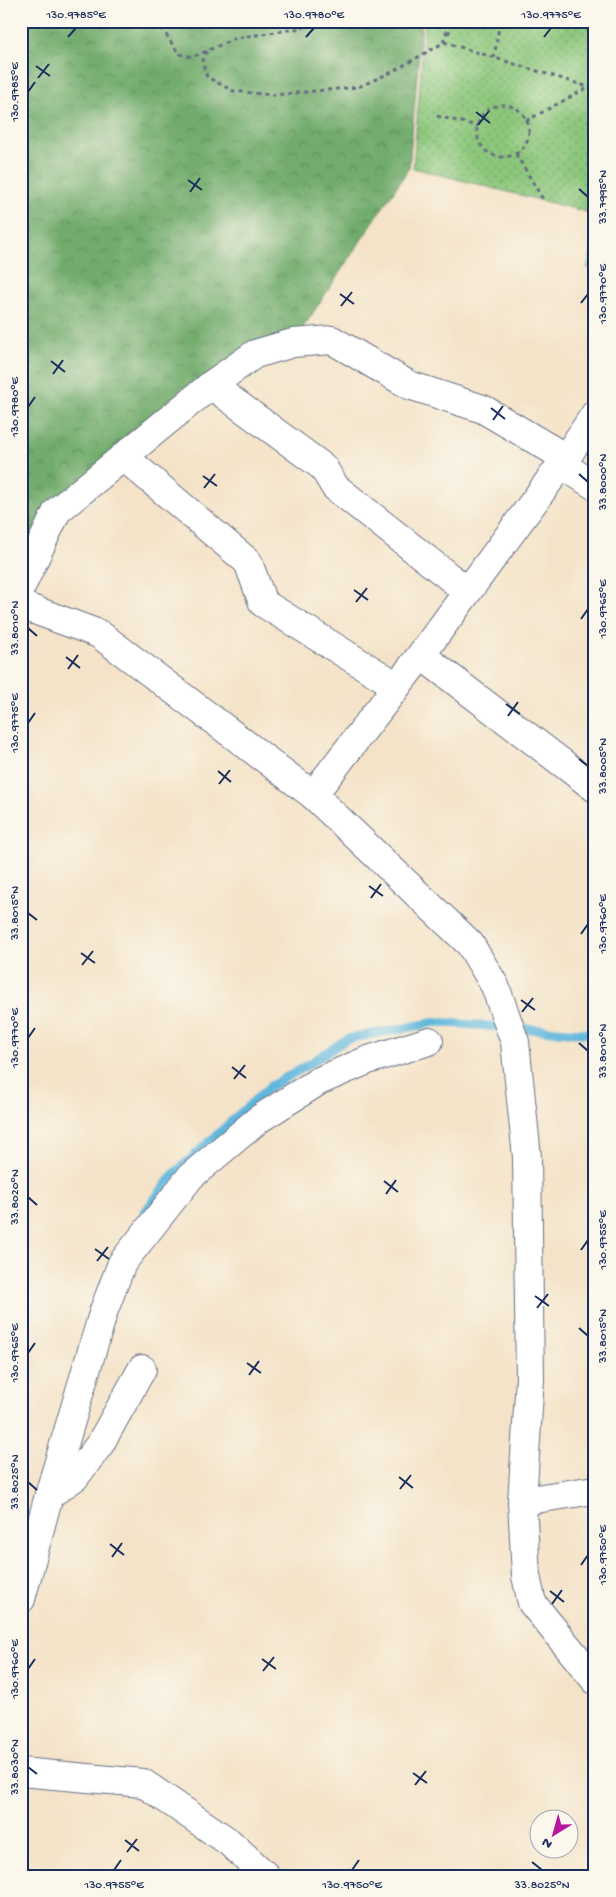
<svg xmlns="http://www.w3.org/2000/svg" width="616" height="1897" viewBox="0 0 616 1897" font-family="'Gochi Hand',sans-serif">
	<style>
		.grass { fill: url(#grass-dots); stroke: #547b6d }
		.forest { fill: url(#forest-crowns); stroke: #466e65 }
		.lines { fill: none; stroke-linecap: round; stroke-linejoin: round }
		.stream { stroke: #61b7dd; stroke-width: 9 }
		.minor-casing { stroke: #676e83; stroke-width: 30 }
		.path { stroke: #676e83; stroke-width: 3; stroke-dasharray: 4 4; stroke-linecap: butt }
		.minor { stroke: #fff; stroke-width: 28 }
		.ticks { fill: none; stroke: #1b2f5e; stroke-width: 2 }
		.neatline { fill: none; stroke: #1b2f5e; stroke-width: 2 }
		.ticks-label { font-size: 12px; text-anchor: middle; fill: #1b2f5e }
	</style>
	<defs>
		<pattern id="grass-dots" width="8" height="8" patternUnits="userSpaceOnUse" patternTransform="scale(1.25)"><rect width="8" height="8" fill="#8cc77c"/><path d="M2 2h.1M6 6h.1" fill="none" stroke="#72a269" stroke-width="1.8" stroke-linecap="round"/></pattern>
		<pattern id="forest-crowns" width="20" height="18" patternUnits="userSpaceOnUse" patternTransform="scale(1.25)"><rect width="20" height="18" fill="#71ac6c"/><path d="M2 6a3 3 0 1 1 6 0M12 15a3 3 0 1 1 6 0" fill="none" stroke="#5c8c5c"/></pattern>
	</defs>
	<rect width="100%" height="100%" fill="#fbf7ec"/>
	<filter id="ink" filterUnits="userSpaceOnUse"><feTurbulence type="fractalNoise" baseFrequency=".02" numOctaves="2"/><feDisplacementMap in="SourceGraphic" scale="10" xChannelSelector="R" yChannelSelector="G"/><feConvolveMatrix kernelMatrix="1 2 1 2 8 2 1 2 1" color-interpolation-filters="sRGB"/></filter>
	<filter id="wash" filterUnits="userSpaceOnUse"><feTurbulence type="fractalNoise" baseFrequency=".0096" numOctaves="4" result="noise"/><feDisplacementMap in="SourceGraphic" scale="20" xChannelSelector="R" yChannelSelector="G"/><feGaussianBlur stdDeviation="1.12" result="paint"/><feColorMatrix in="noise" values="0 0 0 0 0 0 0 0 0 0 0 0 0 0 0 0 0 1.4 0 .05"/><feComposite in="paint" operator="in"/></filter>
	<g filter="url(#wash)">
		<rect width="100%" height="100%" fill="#f4e3c8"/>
		<g class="grass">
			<polygon points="425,21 595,21 595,214 413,168"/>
			<polygon points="595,238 595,272 587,268"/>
		</g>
		<polygon class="forest" points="21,21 422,21 409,168 293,343 58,511 21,587"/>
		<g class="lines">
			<g class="stream">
				<polyline points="144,1213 173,1175 269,1087 306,1066 347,1039 436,1022 595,1034"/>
				<polyline points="21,1544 29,1516"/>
				<polyline points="21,1872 33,1876"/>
			</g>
		</g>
	</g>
	<g filter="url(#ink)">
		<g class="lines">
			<defs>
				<g id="minor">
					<polyline points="211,385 323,467 335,487 467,591"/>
					<polyline points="125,458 248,562 263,603 397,686"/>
					<polyline points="561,464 595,486"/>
					<polyline points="21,587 57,511 211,385 255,354 293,343 332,340 409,385 483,409 566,458"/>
					<polyline points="21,605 99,634 313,795 470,944 495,986 515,1042 527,1157 530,1378 522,1501 526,1576 532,1603 595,1680"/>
					<polyline points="421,655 595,788"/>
					<polyline points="313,795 421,655 566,458 595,414"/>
					<polyline points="49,1495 75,1477 100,1444 142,1369"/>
					<polyline points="522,1501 595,1490"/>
					<polyline points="21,1599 49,1495 104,1310 122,1263 191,1176 259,1119 319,1081 368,1060 429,1041"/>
					<polyline points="21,1772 143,1783 229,1842 266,1876"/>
				</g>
			</defs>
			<use href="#minor" class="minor-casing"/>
			<g class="path">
				<polyline points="157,21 179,54 193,57 236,38 302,28 310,21"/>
				<polyline points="448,34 454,21"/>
				<polyline points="444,42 595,89"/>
				<polyline points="207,51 202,61 207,77 233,91 273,95 358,87 390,73 443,43 450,21"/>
				<polyline points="494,58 500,21"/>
				<circle cx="503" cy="131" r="26"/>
				<polyline points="437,116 478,126"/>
				<polyline points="526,121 589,87"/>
				<polyline points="516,154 544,201"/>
			</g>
			<use href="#minor" class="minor"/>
		</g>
	</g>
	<path class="ticks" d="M68 37 76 28M306 37 314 28M544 37 551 28M36 66 50 76M38 78 49 64M28 92 35 82M476 112 490 123M478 125 489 111M188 180 202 190M579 189 588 197M190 192 200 178M340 294 354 304M581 303 588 294M341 306 352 292M51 361 65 372M53 374 63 360M28 407 35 397M491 408 505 419M493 420 503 406M579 474 588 482M203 476 217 486M204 488 215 474M354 590 368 600M356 602 367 588M581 619 588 609M28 628 37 636M66 657 80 668M68 669 78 655M506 704 520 714M508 716 518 702M28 723 35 713M579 759 588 766M218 771 231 782M219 784 230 770M369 886 383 896M371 898 381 884M28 913 37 920M581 934 588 924M81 953 95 963M82 965 93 951M521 1000 535 1010M522 1012 533 998M28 1038 35 1028M579 1043 588 1051M232 1067 246 1078M234 1079 245 1065M384 1181 398 1192M386 1194 396 1180M28 1197 37 1205M95 1249 109 1259M581 1250 588 1240M97 1261 108 1247M535 1296 549 1306M537 1308 548 1294M579 1328 588 1336M28 1353 35 1343M247 1363 261 1373M249 1375 259 1361M399 1477 413 1488M28 1482 37 1490M400 1489 411 1475M110 1544 124 1555M112 1557 122 1543M581 1565 588 1555M550 1591 564 1602M552 1604 562 1590M262 1659 276 1669M28 1669 35 1659M263 1671 274 1657M28 1767 37 1774M413 1773 427 1783M415 1785 426 1771M125 1840 139 1851M127 1852 137 1839M532 1862 542 1870M114 1870 121 1860M352 1870 359 1860"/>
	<rect width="616" height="1897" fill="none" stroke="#fbf7ec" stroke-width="55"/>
	<g transform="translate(554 1834) rotate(217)"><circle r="24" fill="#fbf7ec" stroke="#a1a7b3"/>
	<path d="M0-4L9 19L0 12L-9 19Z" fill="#b5179e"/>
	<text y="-8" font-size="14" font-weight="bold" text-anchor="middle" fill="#1b2f5e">N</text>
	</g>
	<rect x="28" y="28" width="560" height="1842" class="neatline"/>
	<g class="ticks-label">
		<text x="76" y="18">130.9785°E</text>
		<text x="314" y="18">130.9780°E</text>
		<text x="551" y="18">130.9775°E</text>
		<text transform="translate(14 92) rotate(-90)" y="4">130.9785°E</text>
		<text transform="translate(602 197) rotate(-90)" y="4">33.7995°N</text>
		<text transform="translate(602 294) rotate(-90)" y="4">130.9770°E</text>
		<text transform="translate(14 407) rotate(-90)" y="4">130.9780°E</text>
		<text transform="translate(602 482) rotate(-90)" y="4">33.8000°N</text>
		<text transform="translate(602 609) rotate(-90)" y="4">130.9765°E</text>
		<text transform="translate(14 628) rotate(-90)" y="4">33.8010°N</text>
		<text transform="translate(14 723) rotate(-90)" y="4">130.9775°E</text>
		<text transform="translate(602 766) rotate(-90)" y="4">33.8005°N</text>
		<text transform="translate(14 913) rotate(-90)" y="4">33.8015°N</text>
		<text transform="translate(602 924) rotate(-90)" y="4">130.9760°E</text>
		<text transform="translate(14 1038) rotate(-90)" y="4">130.9770°E</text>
		<text transform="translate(602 1051) rotate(-90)" y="4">33.8010°N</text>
		<text transform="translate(14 1197) rotate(-90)" y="4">33.8020°N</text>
		<text transform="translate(602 1240) rotate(-90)" y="4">130.9755°E</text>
		<text transform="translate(602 1336) rotate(-90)" y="4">33.8015°N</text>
		<text transform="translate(14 1353) rotate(-90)" y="4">130.9765°E</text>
		<text transform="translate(14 1482) rotate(-90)" y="4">33.8025°N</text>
		<text transform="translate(602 1555) rotate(-90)" y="4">130.9750°E</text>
		<text transform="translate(14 1669) rotate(-90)" y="4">130.9760°E</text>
		<text transform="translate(14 1767) rotate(-90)" y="4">33.8030°N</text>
		<text x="114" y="1888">130.9755°E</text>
		<text x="352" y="1888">130.9750°E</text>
		<text x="542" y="1888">33.8025°N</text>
	</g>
</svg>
